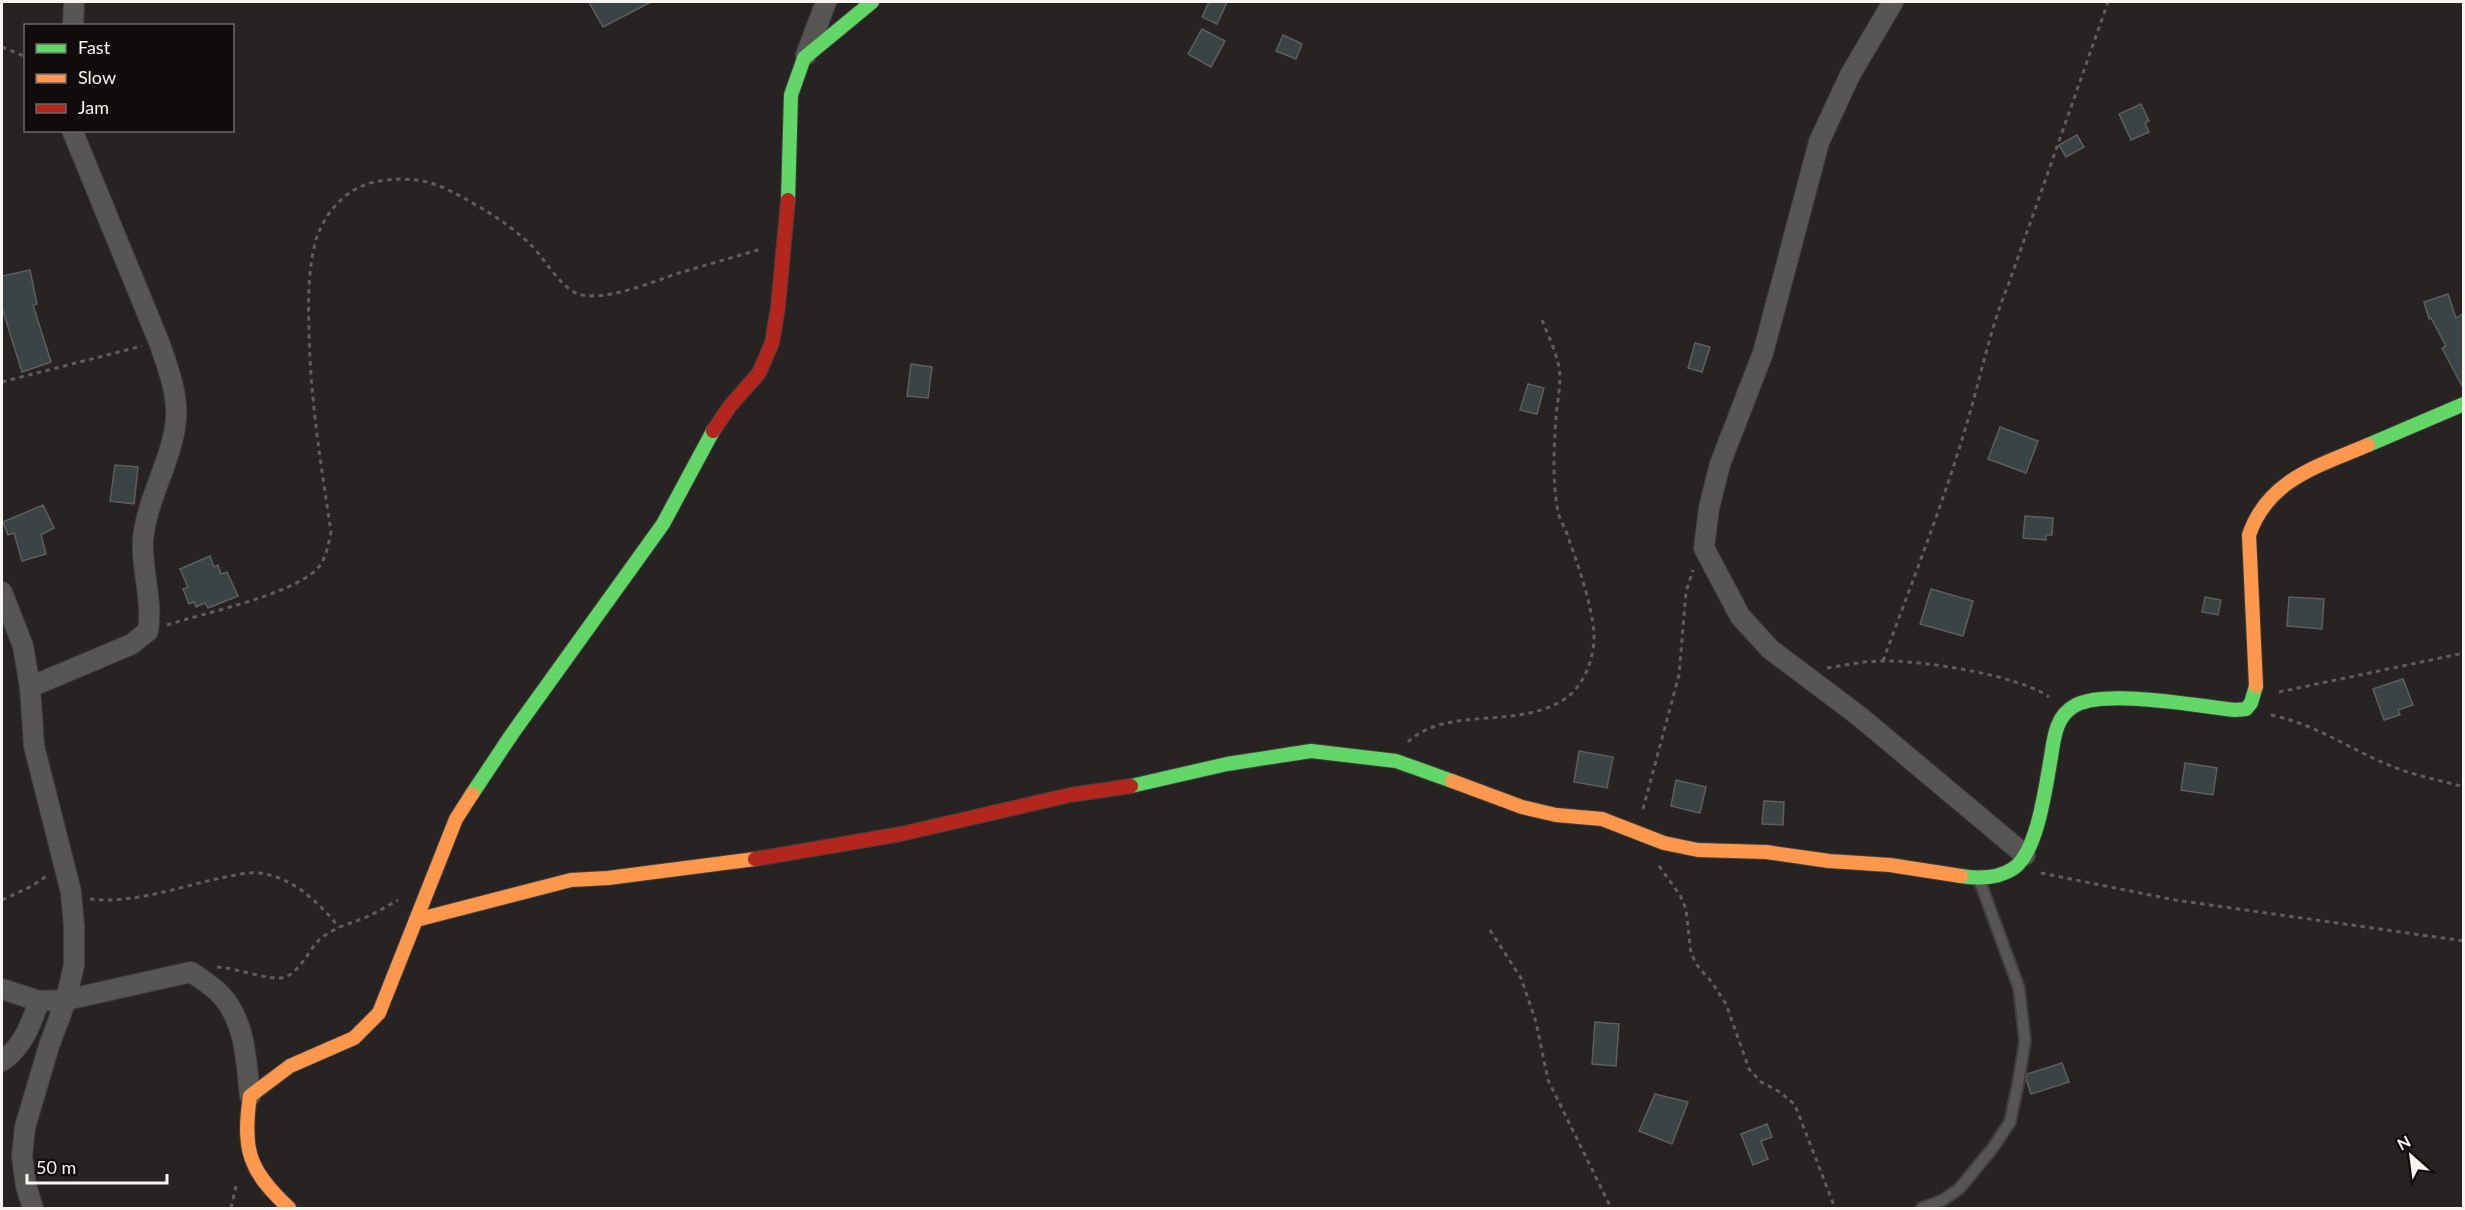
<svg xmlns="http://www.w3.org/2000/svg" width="2465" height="1210" viewBox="0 0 2465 1210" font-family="Lato,sans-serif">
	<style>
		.building { fill: #3a4445; stroke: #5e5e5e; stroke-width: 1.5 }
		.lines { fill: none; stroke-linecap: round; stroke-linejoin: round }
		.lane-casing { stroke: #413e3e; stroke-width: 14 }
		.street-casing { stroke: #413e3e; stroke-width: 22 }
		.fast-casing { stroke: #413e3e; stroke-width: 16 }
		.slow-casing { stroke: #413e3e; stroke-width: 16 }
		.jam-casing { stroke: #413e3e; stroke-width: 16 }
		.path { stroke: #605e5d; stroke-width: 3; stroke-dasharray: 4.5 4.5; stroke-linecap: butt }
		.lane { stroke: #585655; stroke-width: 10 }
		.street { stroke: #585655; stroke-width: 20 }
		.fast { stroke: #63d668; stroke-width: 14 }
		.slow { stroke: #ff974d; stroke-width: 14 }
		.jam { stroke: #b3261e; stroke-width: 14 }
	</style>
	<rect width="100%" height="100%" fill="#262322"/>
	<g class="building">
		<polygon points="589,2 651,2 603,27"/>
		<polygon points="1209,2 1227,2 1217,24 1202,17"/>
		<polygon points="1202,29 1225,41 1211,67 1188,54"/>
		<polygon points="1283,35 1302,44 1296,59 1276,51"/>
		<polygon points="2141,104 2149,121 2145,123 2149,132 2131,140 2119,114"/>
		<polygon points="2077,135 2084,147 2066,157 2059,145"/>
		<polygon points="30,270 37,304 33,305 51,362 22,372 2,308 2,276"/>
		<polygon points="2448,294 2456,318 2463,314 2463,388 2442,348 2446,346 2431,318 2429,319 2424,302"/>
		<polygon points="1695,343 1710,347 1702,372 1688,368"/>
		<polygon points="911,364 932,367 928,398 907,396"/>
		<polygon points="1528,384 1544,388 1537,414 1520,410"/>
		<polygon points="2000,427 2038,441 2026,473 1988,459"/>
		<polygon points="115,465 138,467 134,504 110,501"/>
		<polygon points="43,505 54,528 41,535 46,554 22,561 14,533 8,535 3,522"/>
		<polygon points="2025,516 2053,518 2052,535 2046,535 2046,540 2023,538"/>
		<polygon points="210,556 214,567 218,565 221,574 227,572 238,596 208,608 205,603 196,607 194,602 189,604 183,589 188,587 180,569"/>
		<polygon points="1931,589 1973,601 1963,636 1920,624"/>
		<polygon points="2205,597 2221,600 2218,615 2202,612"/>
		<polygon points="2289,597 2324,599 2322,629 2287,626"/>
		<polygon points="2403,679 2413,705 2398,710 2400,715 2384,720 2373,689"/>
		<polygon points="1579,751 1613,757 1607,788 1574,782"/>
		<polygon points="2185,763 2217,768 2213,795 2181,790"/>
		<polygon points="1676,780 1706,787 1700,813 1671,806"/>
		<polygon points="1764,801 1784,802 1783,825 1762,824"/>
		<polygon points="1595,1022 1619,1024 1616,1066 1592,1064"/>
		<polygon points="2062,1063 2069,1082 2031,1094 2026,1079 2027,1074"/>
		<polygon points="1655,1094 1688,1102 1672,1144 1639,1131"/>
		<polygon points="1767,1124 1772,1137 1761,1141 1768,1159 1753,1165 1741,1134"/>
	</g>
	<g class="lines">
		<defs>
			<polyline id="lane" points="1922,1208 1943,1200 1959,1189 1992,1149 2010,1122 2018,1084 2025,1041 2019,988 1979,879"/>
			<g id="street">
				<polyline points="1893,2 1850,75 1819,142 1763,353 1720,464 1709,508 1704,548 1740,616 1770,649 1859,716 2025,855"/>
				<polyline points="73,26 74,2"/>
				<polyline points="806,55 826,2"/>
				<polyline points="2,592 23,646 30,687 34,746 71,892 74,926 74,965 66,1000 49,1046 25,1127 22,1156 26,1186 33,1208"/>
				<path d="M30 687 132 644 148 631C153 599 141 570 143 539 147 498 173 458 176 419 178 393 167 365 159 342L72 130"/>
				<path d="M2 989 39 1001 66 1000 191 972C201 979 213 986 221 995 246 1022 246 1061 250 1096"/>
				<path d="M2 1061C23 1047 31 1024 39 1001"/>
			</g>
			<g id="fast">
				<polyline points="788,200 791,95 804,58 872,2"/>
				<polyline points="2368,445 2464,404"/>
				<polyline points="1131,786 1227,764 1311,751 1396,761 1452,781"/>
				<polyline points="472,794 512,734 663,524 713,431"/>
				<path d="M1961 876C1979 879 1998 879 2014 868 2038 851 2046 784 2051 757 2054 737 2056 715 2076 705 2108 689 2197 706 2235 710L2246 709 2251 703 2256 686"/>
			</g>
			<g id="slow">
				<path d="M2256 686 2249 535C2268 479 2319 466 2368 445"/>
				<polyline points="1452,781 1522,807 1556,815 1602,819 1664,843 1698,850 1766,852 1829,861 1890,865 1961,876"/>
				<polyline points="416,920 571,880 608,878 755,859"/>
				<path d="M289 1208C249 1171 242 1150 250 1096L290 1066 354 1038 379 1013 456 819 472 794"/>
			</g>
			<g id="jam">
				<polyline points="713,431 730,406 759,373 772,343 778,307 788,200"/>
				<polyline points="755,859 901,834 1070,795 1131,786"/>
			</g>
		</defs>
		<use href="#lane" class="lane-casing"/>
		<use href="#street" class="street-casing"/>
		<use href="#fast" class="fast-casing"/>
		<use href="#slow" class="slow-casing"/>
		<use href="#jam" class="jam-casing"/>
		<g class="path">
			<polyline points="2,47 26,57"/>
			<polyline points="2,382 142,346"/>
			<path d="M167 625C204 613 290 595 316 570 326 560 328 546 331 532 321 465 310 398 309 330 308 300 308 269 316 240 325 211 348 186 379 181 422 175 440 184 476 205 497 217 514 229 531 245 545 259 563 292 582 295 610 300 652 282 679 273 706 265 734 257 761 249"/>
			<path d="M1883 661C1912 582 1943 504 1967 423 1981 376 1990 328 2009 283L2108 2"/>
			<path d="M1827 668C1846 665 1864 661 1883 661 1920 660 2019 675 2049 697"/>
			<polyline points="2279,692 2464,653"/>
			<path d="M2271 715C2318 725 2349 749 2391 766 2415 776 2440 780 2464 787"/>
			<path d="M1408 742C1447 704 1525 732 1570 695 1586 681 1595 655 1594 633 1591 601 1579 568 1568 537 1566 529 1560 521 1558 512 1552 481 1554 448 1556 417 1557 404 1560 390 1560 376 1559 357 1549 338 1542 320"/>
			<polyline points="1643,809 1679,675 1686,592 1693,570"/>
			<polyline points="1659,866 1680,895 1686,909 1691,954 1699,968 1711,981 1726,1004 1749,1069 1761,1082 1780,1092 1795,1105 1835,1208"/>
			<polyline points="2041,873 2175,900 2464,941"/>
			<path d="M90 899C134 904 178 887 221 878 232 876 245 872 257 873 291 875 318 902 339 927"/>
			<polyline points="2,900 32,886 48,875"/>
			<polyline points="1490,930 1521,978 1536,1022 1548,1080 1611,1208"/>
			<path d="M217 967C236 968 264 979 281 978 298 976 308 951 319 940 333 927 353 923 369 916 379 911 389 905 398 900"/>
			<polyline points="231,1208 236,1186"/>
		</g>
		<use href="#lane" class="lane"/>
		<use href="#street" class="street"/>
		<use href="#fast" class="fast"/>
		<use href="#slow" class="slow"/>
		<use href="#jam" class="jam"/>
	</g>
	<rect width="2465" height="1210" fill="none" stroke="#f8f4f2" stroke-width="6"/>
	<rect x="24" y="24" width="210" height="108" fill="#0f0c0b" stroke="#6c6967" stroke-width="1.5"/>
	<rect x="36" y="44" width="30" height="9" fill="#63d668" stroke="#6c6967" stroke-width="1.5"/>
	<text x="78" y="54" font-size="18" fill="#f8f4f2">Fast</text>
	<rect x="36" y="74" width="30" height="9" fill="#ff974d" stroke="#6c6967" stroke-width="1.5"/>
	<text x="78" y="84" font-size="18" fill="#f8f4f2">Slow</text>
	<rect x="36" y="104" width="30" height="9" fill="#b3261e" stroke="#6c6967" stroke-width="1.5"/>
	<text x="78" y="114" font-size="18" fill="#f8f4f2">Jam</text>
	<g transform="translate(2411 1156) rotate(332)" stroke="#0f0c0b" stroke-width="4.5" paint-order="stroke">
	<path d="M0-4.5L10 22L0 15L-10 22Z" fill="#f8f4f2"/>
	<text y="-9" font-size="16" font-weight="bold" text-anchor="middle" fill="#f8f4f2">N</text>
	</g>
	<path d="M27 1174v9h140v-9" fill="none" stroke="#f8f4f2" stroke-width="3"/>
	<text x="36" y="1174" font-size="18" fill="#f8f4f2" stroke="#0f0c0b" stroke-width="4.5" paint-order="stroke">50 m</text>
</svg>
